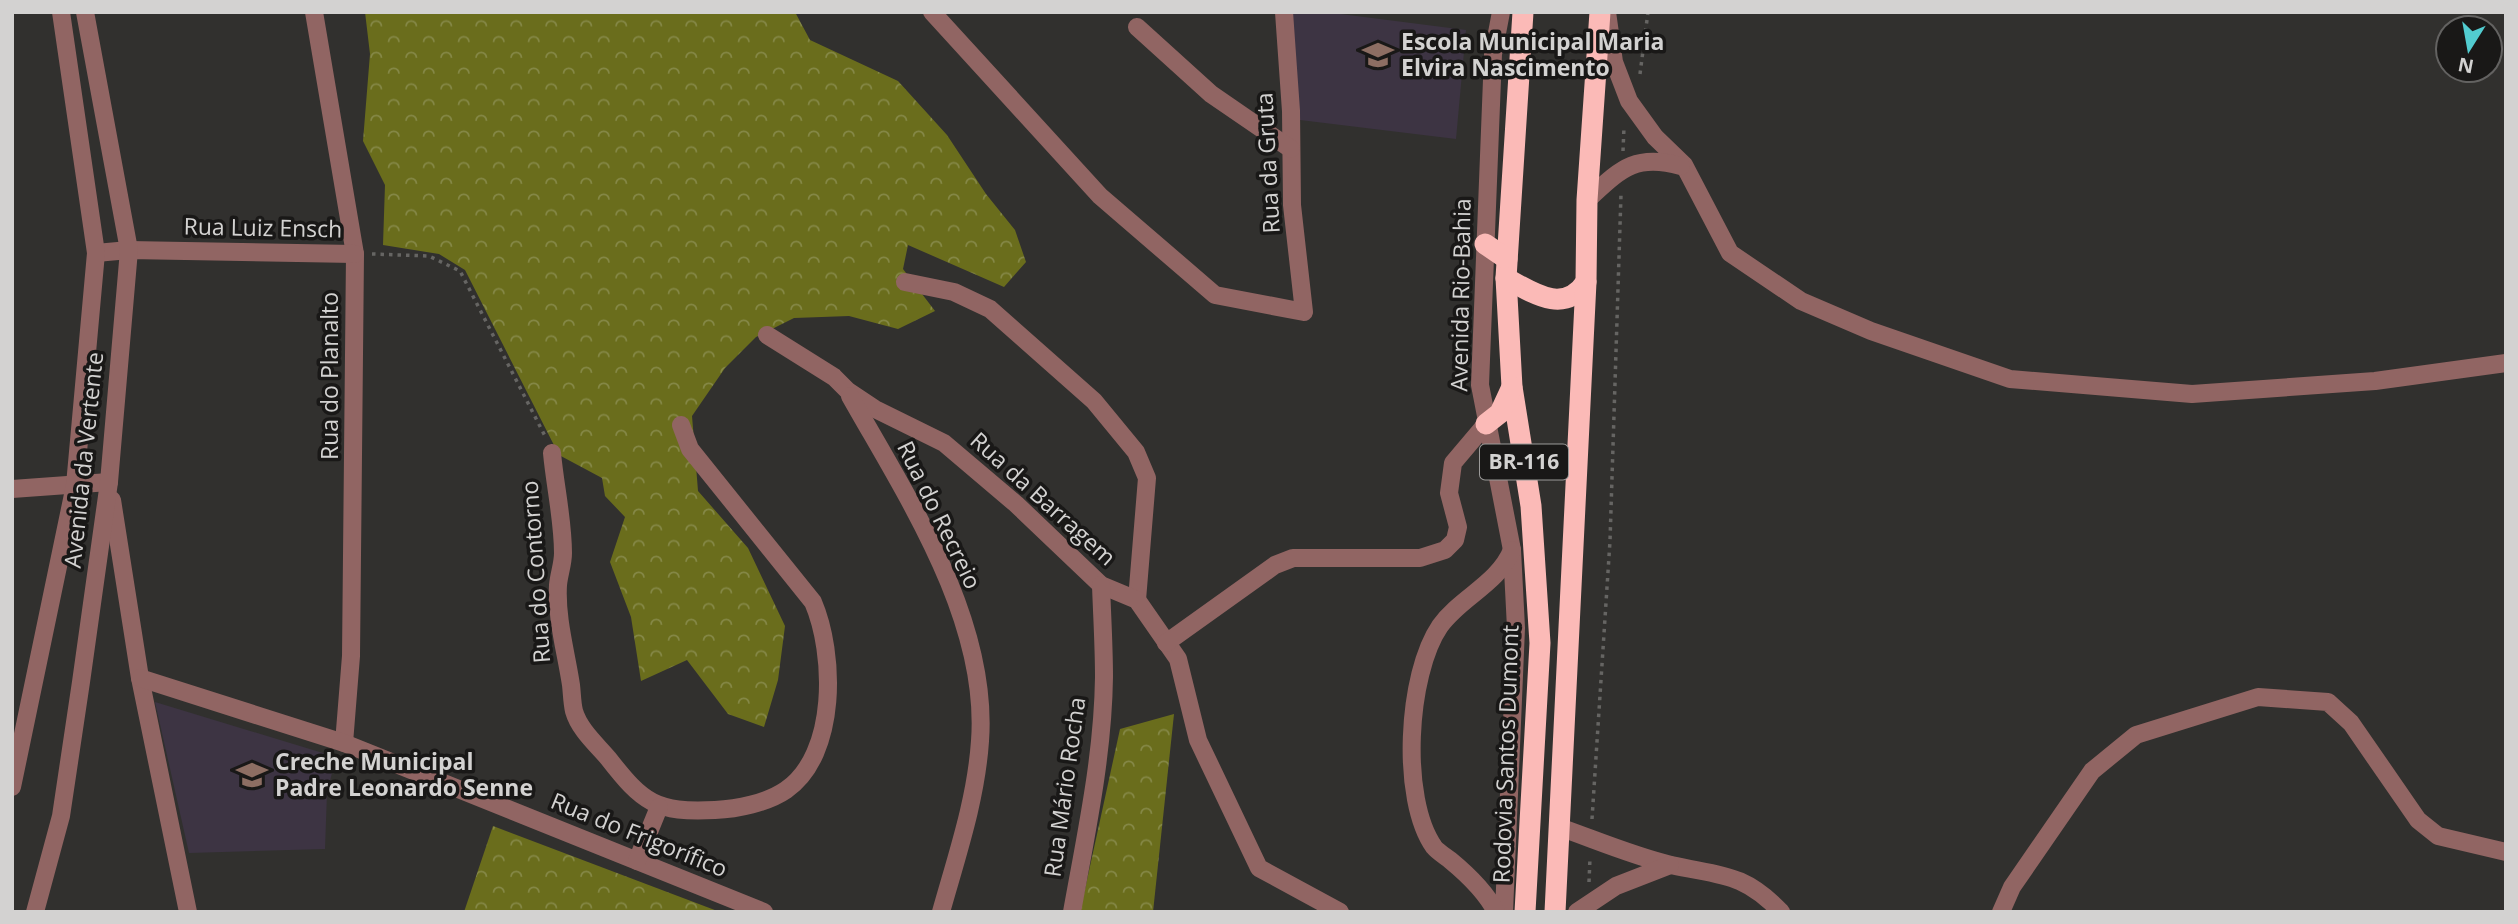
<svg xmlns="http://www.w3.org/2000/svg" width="2518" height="924" viewBox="0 0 2518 924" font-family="'Open Sans',sans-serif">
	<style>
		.education { fill: #3d3443 }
		.forest { fill: url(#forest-crowns) }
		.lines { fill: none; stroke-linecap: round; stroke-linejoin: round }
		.path { stroke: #666563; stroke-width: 3.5; stroke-dasharray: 3.5 5; stroke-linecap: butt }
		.minor { stroke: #916563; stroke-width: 18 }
		.highway { stroke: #fbbab7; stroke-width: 21 }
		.labels { text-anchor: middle; stroke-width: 7; stroke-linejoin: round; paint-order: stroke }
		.shield { fill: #191817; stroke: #9b9a99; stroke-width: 2 }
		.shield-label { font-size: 21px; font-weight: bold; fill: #d3d2d1 }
		.poi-label { font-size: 23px; font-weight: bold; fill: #d3d2d1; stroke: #191817; text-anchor: start }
		.street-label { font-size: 23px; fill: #d3d2d1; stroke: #191817 }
	</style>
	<defs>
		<pattern id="forest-crowns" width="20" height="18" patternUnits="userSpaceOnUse" patternTransform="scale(1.75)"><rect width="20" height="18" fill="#6a6d1c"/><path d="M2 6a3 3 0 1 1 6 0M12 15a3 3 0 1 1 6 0" fill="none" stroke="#858847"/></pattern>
	</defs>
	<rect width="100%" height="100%" fill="#31302e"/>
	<g class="education">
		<polygon points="1284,12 1325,12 1466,30 1456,139 1300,120"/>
		<polygon points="155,702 336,757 327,793 325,849 189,853"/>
	</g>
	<g class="forest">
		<polygon points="365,12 795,12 810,40 898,81 947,135 986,194 1015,230 1026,262 1004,287 908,245 903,269 935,311 898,329 849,316 794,318 756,337 725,368 692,416 698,491 748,548 785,626 778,680 764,727 728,714 687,660 641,681 631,617 610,562 625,517 605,496 602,478 559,455 465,270 439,254 383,245 385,185 363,141 370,54"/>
		<polygon points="1174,714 1153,912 1080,912 1120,729"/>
		<polygon points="493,826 720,912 464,912"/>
	</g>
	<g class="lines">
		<g class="path">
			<polyline points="1640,74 1648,12"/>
			<polyline points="1623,151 1624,127"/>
			<polyline points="372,254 429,256 460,271 546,438"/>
			<polyline points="1592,819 1610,541 1621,194"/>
			<polyline points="1589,882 1590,858"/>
		</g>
		<g class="minor">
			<polyline points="314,12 355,254 351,656 344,743"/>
			<polyline points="932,12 1100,196 1215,295 1304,312 1292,205 1291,111 1284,12"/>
			<polyline points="1501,12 1493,54 1480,385 1512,550 1516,628 1504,912"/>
			<polyline points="1607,12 1614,62 1629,101 1655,137 1684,165 1730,253 1801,301 1871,331 2010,379 2192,394 2375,381 2506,363"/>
			<polyline points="1137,27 1211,94 1291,149"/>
			<path d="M1587 200C1620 170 1634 153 1681 166"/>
			<polyline points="96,253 129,250 355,254"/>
			<polyline points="905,282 954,292 990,309 1094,401 1136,452 1147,478 1137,600"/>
			<polyline points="767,335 834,377 848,391 875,409 944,443 1016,504 1101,585 1137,600 1178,659 1198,740 1259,868 1340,912"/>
			<path d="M850 396C907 497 989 620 980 741 976 800 957 855 941 912"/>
			<path d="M552 453C555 486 563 520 563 553 563 564 559 574 558 585 556 618 566 652 571 685 572 693 572 703 574 711 579 729 596 744 608 758 643 803 656 813 715 810 737 809 767 803 786 790 838 754 835 653 813 602L690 449 681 425"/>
			<polyline points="12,489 109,482"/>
			<polyline points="112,500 140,678 188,912"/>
			<polyline points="1166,643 1275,565 1293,558 1420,558 1445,550 1455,540 1458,527 1449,493 1453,463 1486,424"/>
			<polyline points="140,678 344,743 764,912"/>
			<polyline points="12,787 75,485 96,253 61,12"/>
			<path d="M1559 827C1596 840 1633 856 1671 865 1720 876 1743 872 1781 912"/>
			<polyline points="637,861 659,807"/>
			<polyline points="35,912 61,816 81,682 109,482 129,250 85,12"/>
			<path d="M1072 912C1086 834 1103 756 1104 677 1104 646 1102 615 1101 585"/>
			<path d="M1496 912C1486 892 1467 874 1450 860 1445 856 1438 852 1434 847 1400 799 1407 674 1440 626 1461 597 1498 584 1512 550"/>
			<polyline points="1577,912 1616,886 1670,865"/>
			<polyline points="2001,912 2012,887 2092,771 2136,735 2258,697 2328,702 2351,723 2418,820 2438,836 2506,852"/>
		</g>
		<g class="highway">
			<polyline points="1523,12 1506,278 1512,387 1531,506 1540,643 1525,912"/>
			<polyline points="1485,244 1507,259"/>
			<path d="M1506 278C1533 293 1564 315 1586 282"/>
			<polyline points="1486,424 1500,413 1512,387"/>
			<polyline points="1555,912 1586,282 1587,200 1600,12"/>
		</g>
	</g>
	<defs>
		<symbol id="school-bare" viewBox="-9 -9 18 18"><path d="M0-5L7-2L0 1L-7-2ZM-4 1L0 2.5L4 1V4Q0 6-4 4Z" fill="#8d6e63" stroke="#191817" stroke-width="2.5" paint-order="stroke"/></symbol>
	</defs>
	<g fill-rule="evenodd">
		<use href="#school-bare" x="1356" y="33" width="44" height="44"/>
		<use href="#school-bare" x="230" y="753" width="44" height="44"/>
	</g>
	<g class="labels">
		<rect class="shield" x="1480" y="444.5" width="88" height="35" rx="5"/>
		<g class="shield-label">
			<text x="1524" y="469">BR-116</text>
		</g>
		<g class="poi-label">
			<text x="1401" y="50">Escola Municipal Maria<tspan x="1401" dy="26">Elvira Nascimento</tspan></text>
			<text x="275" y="770">Creche Municipal<tspan x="275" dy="26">Padre Leonardo Senne</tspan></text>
		</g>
		<g class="street-label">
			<text transform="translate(1268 163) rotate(-93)" y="8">Rua da Gruta</text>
			<text transform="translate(263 228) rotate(1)" y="8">Rua Luiz Ensch</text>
			<text transform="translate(1461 295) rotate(-89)" y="8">Avenida Rio-Bahia</text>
			<text transform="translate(330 376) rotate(-90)" y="8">Rua do Planalto</text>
			<text transform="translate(84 460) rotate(-84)" y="8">Avenida da Vertente</text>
			<text transform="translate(1043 499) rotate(42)" y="8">Rua da Barragem</text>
			<text transform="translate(939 515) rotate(64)" y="8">Rua do Recreio</text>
			<text transform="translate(536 572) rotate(-94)" y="8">Rua do Contorno</text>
			<text transform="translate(1506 754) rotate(-88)" y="8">Rodovia Santos Dumont</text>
			<text transform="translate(1065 787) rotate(-82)" y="8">Rua Mário Rocha</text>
			<text transform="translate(639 835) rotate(22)" y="8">Rua do Frigorífico</text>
		</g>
	</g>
	<rect width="2518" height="924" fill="none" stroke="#d3d2d1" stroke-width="28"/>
	<g transform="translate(2469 49) rotate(191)"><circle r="33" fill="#191817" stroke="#636261" stroke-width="2"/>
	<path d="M0-5L12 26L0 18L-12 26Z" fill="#52ccd0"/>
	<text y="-10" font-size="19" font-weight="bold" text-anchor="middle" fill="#d3d2d1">N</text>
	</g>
</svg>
